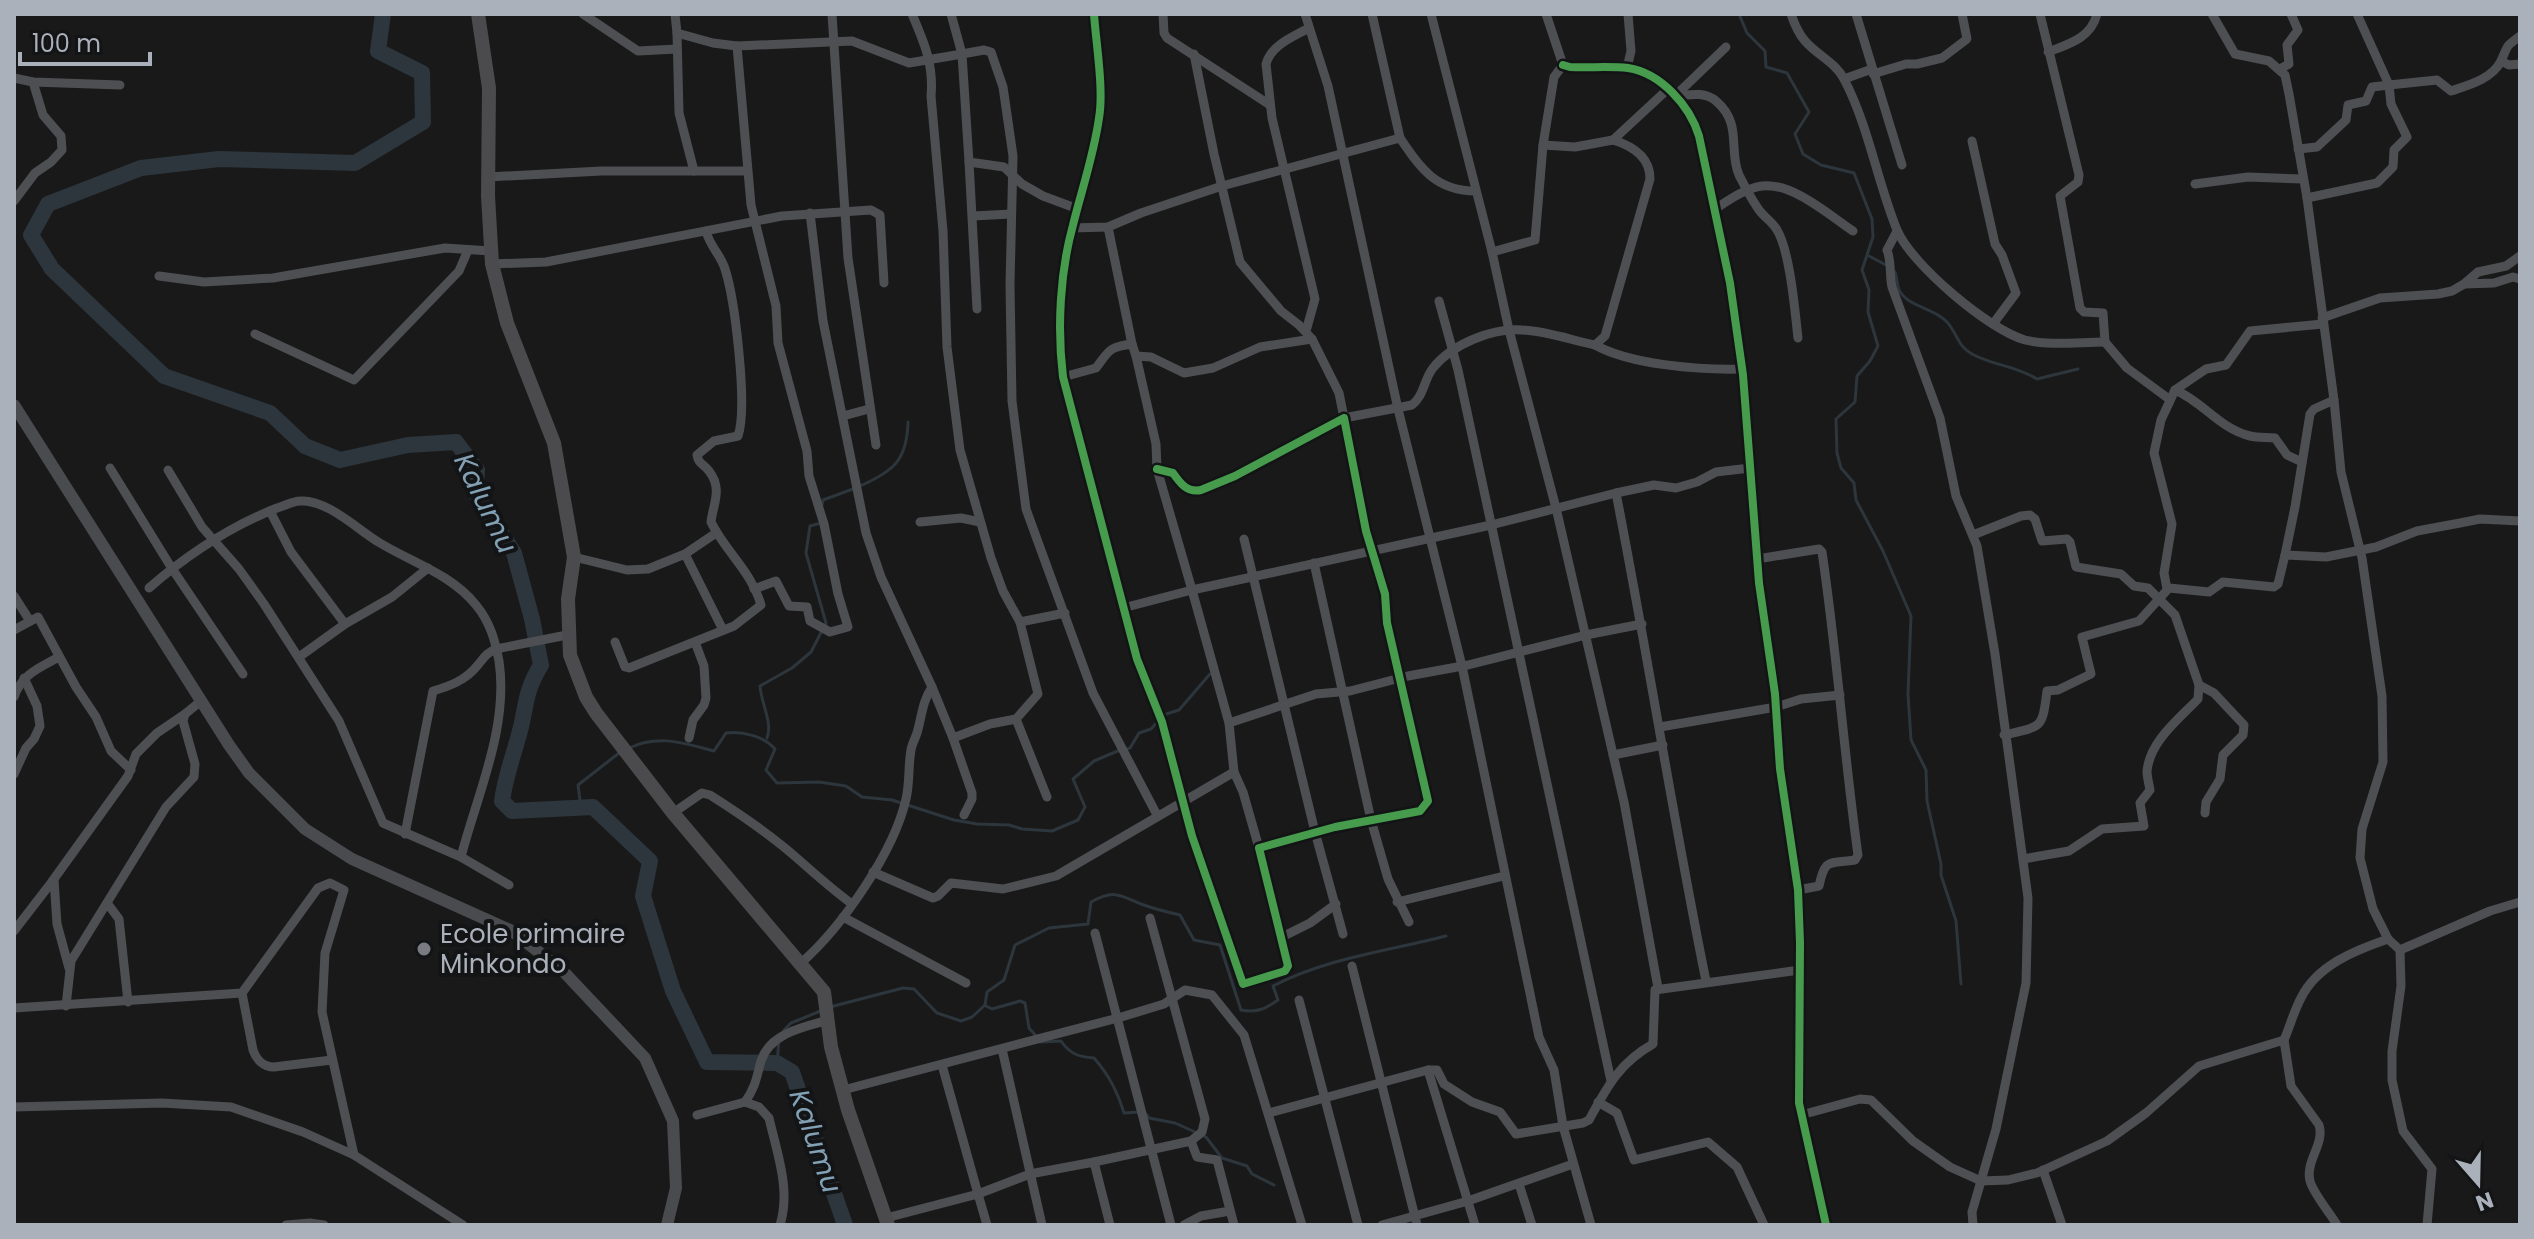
<svg xmlns="http://www.w3.org/2000/svg" width="2534" height="1239" viewBox="0 0 2534 1239" font-family="Poppins,sans-serif">
	<style>
		.lines { fill: none; stroke-linecap: round; stroke-linejoin: round }
		.stream { stroke: #2c363c; stroke-width: 3 }
		.river { stroke: #2c363c; stroke-width: 16 }
		.minor { stroke: #4d4f52; stroke-width: 9 }
		.major { stroke: #4a4b4e; stroke-width: 12 }
		.highway { stroke: #4b4b4e; stroke-width: 14 }
		.cycleway-casing { stroke: #131416; stroke-width: 13 }
		.cycleway { stroke: #469c4c; stroke-width: 8 }
		.poi-dot { fill: #787c82; stroke: #131416; stroke-width: 3 }
		.labels { text-anchor: middle; stroke-width: 8; stroke-linejoin: round; paint-order: stroke }
		.poi-label { font-size: 26px; fill: #abb1ba; stroke: #131416; text-anchor: start }
		.water-label { font-size: 28px; font-style: italic; fill: #83a1b4; stroke: #131416 }
	</style>
	<rect width="100%" height="100%" fill="#191919"/>
	<g class="lines">
		<g class="stream">
			<polyline points="1739,14 1747,33 1765,51 1766,67 1787,73 1809,112 1795,134 1803,154 1821,165 1854,173 1872,219 1873,237 1862,270 1869,290 1868,312 1878,346 1870,361 1857,376 1855,402 1836,419 1837,453 1841,468 1854,483 1856,500 1883,551 1911,616 1908,694 1911,740 1926,770 1927,801 1941,864 1941,875 1956,921 1961,984"/>
			<polyline points="1869,256 1886,265"/>
			<path d="M1895 272C1897 277 1897 285 1899 290 1908 307 1932 307 1946 321 1957 332 1957 346 1972 354 1994 366 2014 365 2037 379L2078 369"/>
			<path d="M860 486C894 471 907 460 908 422"/>
			<polyline points="822,505 823,500 853,489"/>
			<polyline points="1163,715 1179,710 1210,674"/>
			<path d="M767 738C773 723 761 703 760 686L792 668 811 652 826 623 806 553 810 526 821 523"/>
			<path d="M629 748C659 734 683 743 714 751L726 733C742 731 764 736 775 749L766 770 777 783 819 782 846 786 862 797 892 800 954 820 977 824 1009 825 1022 829 1052 831 1078 820 1085 807 1073 779 1094 761 1120 750"/>
			<polyline points="1127,749 1130,748 1139,733 1151,729 1158,721"/>
			<polyline points="581,808 578,785 619,753"/>
			<polyline points="986,1006 992,1009 1020,1001 1025,1003 1029,1028 1036,1036"/>
			<path d="M830 1007 903 988 914 989 937 1013 961 1021 972 1017 985 1005 987 992 1004 980 1015 945 1049 928 1088 924 1091 902C1114 889 1119 895 1141 904 1154 909 1167 912 1180 915L1194 940 1220 945 1241 1010C1257 1013 1265 1009 1278 1000L1273 986C1327 958 1388 951 1446 936"/>
			<polyline points="784,1030 791,1023 823,1010"/>
			<path d="M1040 1042 1061 1041C1070 1054 1079 1057 1094 1058 1109 1075 1117 1091 1124 1113L1140 1112"/>
			<polyline points="777,1063 779,1040"/>
			<polyline points="1146,1114 1149,1118 1175,1123 1206,1137 1222,1158 1247,1166 1252,1174 1274,1185"/>
		</g>
		<path class="river" d="M383 14 378 51 422 73 423 122 355 163 219 159 141 168 48 204 31 235 52 269 164 376 270 413 305 446 340 460 408 445 456 442 477 470 476 494 514 553 532 619 541 665C523 694 527 709 518 738 512 760 505 778 502 801L512 811 593 807 650 861 643 896 673 991 707 1062 777 1063 792 1072 845 1225"/>
		<g class="minor">
			<polyline points="583,14 638,51 677,49"/>
			<polyline points="675,14 677,33 713,43 737,46 852,41 909,63 962,54 969,162 1004,167 1022,184 1043,196 1078,209"/>
			<polyline points="832,14 848,258 876,445"/>
			<path d="M912 14C924 42 934 65 931 96L943 231 947 347 960 450 991 558 1003 591 1020 622 1065 613"/>
			<polyline points="951,14 962,54 984,50 991,52 1003,87 1013,156 1010,285 1012,401 1026,509 1093,693 1157,815"/>
			<path d="M1094 14C1096 43 1104 90 1099 118 1094 154 1082 189 1073 225 1060 272 1057 328 1063 377L1137 659 1162 722 1192 836 1243 984 1285 971 1288 966 1259 848 1335 827 1420 811 1428 801 1387 623 1385 594 1366 531 1344 418 1235 476 1201 490C1187 493 1180 483 1173 473L1157 469"/>
			<polyline points="1163,14 1164,33 1167,38 1270,105"/>
			<polyline points="1305,14 1328,86 1398,409 1462,666 1539,1037 1554,1070 1563,1126 1591,1225"/>
			<polyline points="1372,14 1400,138"/>
			<polyline points="1431,14 1492,252"/>
			<polyline points="1546,14 1563,65"/>
			<path d="M1791 14C1794 23 1798 33 1805 41 1817 55 1835 62 1844 79 1869 127 1877 181 1897 230 1911 264 1989 330 2025 340 2049 346 2079 342 2105 342"/>
			<polyline points="1856,14 1902,165"/>
			<polyline points="2040,14 2079,175 2078,182 2060,196 2080,308 2084,312 2103,313 2105,342 2127,368 2169,399"/>
			<polyline points="2212,14 2235,54 2269,61 2285,75 2289,94 2307,198 2334,400 2341,472 2362,558 2382,696 2383,762 2362,829 2360,858 2373,909 2388,939 2400,950 2490,911 2520,902"/>
			<path d="M2357 14 2389 85 2437 80 2451 91C2469 85 2492 79 2501 61 2509 44 2504 48 2520 36"/>
			<polyline points="677,33 679,113 694,171"/>
			<polyline points="737,46 751,205 776,306 778,343 807,451 809,476 824,524 838,594 848,627 830,632 810,621 807,607 789,606 776,581 754,589"/>
			<path d="M2048 52C2069 44 2091 38 2097 14"/>
			<path d="M1194 54 1214 154 1240 262 1281 311 1299 325 1312 339 1339 393 1344 418 1412 405C1424 396 1424 379 1433 368 1452 344 1492 328 1522 330 1546 331 1571 340 1595 345L1605 336 1650 179C1650 157 1633 146 1613 140L1575 147 1543 145"/>
			<polyline points="2501,61 2509,65 2520,64"/>
			<path d="M1563 65 1570 67C1589 68 1609 66 1628 68 1661 73 1690 106 1699 136L1730 283 1743 375 1759 583 1775 694 1780 769 1798 890 1800 943 1799 1103 1826 1225"/>
			<polyline points="1563,65 1554,77 1543,145 1535,240 1492,252 1509,330 1556,508 1624,802 1658,988"/>
			<polyline points="1627,68 1631,51 1628,14"/>
			<polyline points="2280,69 2289,64 2287,45 2298,30 2291,14"/>
			<polyline points="1873,74 1906,64 1917,64 1942,58 1967,39 1962,14"/>
			<polyline points="14,78 33,82 120,85"/>
			<polyline points="1844,79 1872,69"/>
			<path d="M1675 96C1689 95 1704 91 1716 101 1743 124 1728 150 1739 175 1744 185 1751 198 1757 207 1762 216 1772 221 1777 230 1790 251 1795 312 1798 338"/>
			<polyline points="1675,96 1726,47"/>
			<polyline points="1613,140 1668,89"/>
			<polyline points="1972,141 1995,244 2002,255 2016,293 1993,324"/>
			<polyline points="2298,149 2317,147 2346,120 2348,105 2366,101 2372,87 2389,85 2391,104 2407,137 2394,150 2393,167 2377,183 2307,198"/>
			<polyline points="969,162 977,309"/>
			<polyline points="487,177 601,171 746,171"/>
			<polyline points="2195,184 2248,177 2303,179"/>
			<polyline points="14,201 35,173 51,162 62,150 61,136 43,115 33,82"/>
			<path d="M1715 209C1729 200 1746 188 1762 186 1792 182 1829 215 1853 231"/>
			<polyline points="973,216 1011,214"/>
			<polyline points="1108,227 1132,344"/>
			<path d="M1072 228 1108 227 1141 213 1222 186 1400 138C1421 169 1436 191 1476 191"/>
			<path d="M1897 231 1887 250C1892 263 1889 273 1892 287L1940 418 1956 496 1977 546 1995 654 2028 898 2026 983 1996 1129 1972 1212 1973 1225"/>
			<polyline points="492,264 546,262 782,216 871,210 880,215 884,283"/>
			<polyline points="159,276 204,282 273,278 445,248 491,251"/>
			<polyline points="2464,284 2494,283 2513,277 2520,279"/>
			<polyline points="1439,301 1458,370 1611,1081"/>
			<polyline points="2322,318 2380,298 2438,294 2452,291 2464,284 2478,272 2506,266 2520,256"/>
			<path d="M1306 331 1315 299 1272 118 1266 64C1271 45 1293 37 1309 28"/>
			<polyline points="255,334 354,380 459,271 468,250"/>
			<path d="M1595 345C1631 365 1700 370 1742 369"/>
			<polyline points="1136,356 1156,444 1157,469 1192,590 1491,525 1616,493 1654,485 1676,488 1697,482 1716,472 1750,468"/>
			<path d="M1063 377 1096 368C1109 351 1108 347 1132 344L1136 356 1151 357 1184 373 1213 368 1260 347 1312 339"/>
			<path d="M2175 390C2202 401 2220 429 2250 436 2258 438 2267 437 2275 438L2287 455 2302 462"/>
			<polyline points="843,416 869,409"/>
			<polyline points="110,468 171,567 243,674"/>
			<polyline points="168,470 202,527 239,569 264,604 339,721 383,823 461,857"/>
			<path d="M1616 493C1648 656 1673 819 1706 981"/>
			<polyline points="270,511 291,552 345,624 299,657"/>
			<polyline points="920,522 961,518 980,522"/>
			<path d="M1973 535 2021 516 2030 515 2035 519 2042 541 2067 539 2070 542 2076 567 2121 574 2134 586 2148 588 2175 615 2199 685 2198 699C2179 719 2150 741 2147 771 2147 777 2149 784 2150 790L2140 803 2144 826 2102 829 2069 851 2023 859"/>
			<polyline points="1244,539 1315,832 1343,934"/>
			<polyline points="685,554 723,630"/>
			<polyline points="2285,555 2295,507 2310,414 2314,409 2334,400"/>
			<polyline points="574,557 627,570 648,569 685,554 716,533"/>
			<path d="M1757 559 1819 549 1822 552C1837 653 1844 755 1858 855L1855 860C1828 864 1825 858 1819 886L1798 890"/>
			<polyline points="1314,563 1371,820 1388,879 1409,922"/>
			<path d="M149 588C187 555 229 527 277 508 284 506 293 501 300 501 327 499 358 530 380 543 413 563 451 574 476 605 490 622 495 640 499 661 509 727 477 795 461 857L509 885"/>
			<polyline points="2167,589 2164,573 2172,524 2154,453 2161,420 2175,390 2206,369 2226,365 2250,331 2323,324"/>
			<polyline points="14,596 30,621"/>
			<polyline points="1123,608 1192,590 1229,723"/>
			<polyline points="1020,622 1038,694 1016,719 1047,797"/>
			<polyline points="345,624 392,597 428,568"/>
			<polyline points="14,630 38,617 76,687 96,717 111,751 131,770"/>
			<path d="M615 642 625 667 629 668 734 626 761 605C752 572 725 551 711 522 713 504 723 489 709 471 703 463 699 465 697 455L714 441 738 436C748 407 735 300 725 269 721 255 710 247 706 231"/>
			<polyline points="2199,685 2214,693 2244,725 2243,735 2223,755 2220,779 2206,802 2205,813"/>
			<polyline points="932,687 953,738 990,724 1016,719"/>
			<path d="M14 697C22 674 39 668 59 657"/>
			<polyline points="1660,727 1776,707 1801,699 1840,695"/>
			<path d="M2004 735C2043 726 2042 729 2047 691L2058 690 2091 674 2082 637 2139 621 2169 588 2209 592 2223 582 2274 587 2278 584 2285 555 2326 557 2376 547 2417 531 2460 523 2480 519 2520 521"/>
			<polyline points="689,738 693,720 704,705 706,698 704,666 695,642"/>
			<polyline points="953,738 972,793 972,799 964,815"/>
			<polyline points="1613,755 1663,745"/>
			<polyline points="14,774 26,748 34,739 40,726 37,706 24,678"/>
			<path d="M673 813 702 793 710 795C740 814 771 835 798 859 816 875 833 890 852 904"/>
			<path d="M405 834 433 691C450 686 466 680 477 666 484 658 486 653 496 649L567 635"/>
			<polyline points="1259,848 1243,792 1234,772 1229,723 1316,694 1350,691 1408,676 1468,665 1586,635 1642,624"/>
			<polyline points="873,872 933,898 938,896 951,883 1003,889 1056,876 1234,772"/>
			<polyline points="54,880 57,924 69,968"/>
			<polyline points="1397,902 1504,876"/>
			<polyline points="107,903 119,919 128,1002"/>
			<polyline points="843,917 966,983"/>
			<polyline points="1150,918 1205,1119 1202,1132 1191,1141"/>
			<polyline points="14,931 51,883 128,776 136,754 157,733 185,714"/>
			<polyline points="1095,933 1171,1225"/>
			<polyline points="1282,937 1310,923 1336,904"/>
			<polyline points="2400,950 2401,986 2392,1051 2392,1080 2403,1131 2432,1169 2427,1225"/>
			<path d="M801 963C842 927 894 852 906 799 910 782 908 766 911 750 912 744 915 739 917 733 922 716 922 702 932 687L881 577 866 533 823 321 810 213"/>
			<polyline points="1352,966 1417,1225"/>
			<path d="M242 993 253 1050C256 1059 263 1067 274 1067L332 1060"/>
			<polyline points="1299,1000 1358,1225"/>
			<polyline points="66,1006 71,961 166,807 194,777 195,764 183,721 185,714 201,701"/>
			<polyline points="14,1008 242,993 318,888 330,883 344,890 325,953 322,1012 354,1155"/>
			<path d="M2284 1040 2291 1086 2319 1125C2325 1144 2305 1161 2310 1181 2313 1193 2330 1213 2337 1225"/>
			<polyline points="1002,1049 1042,1225"/>
			<polyline points="942,1065 978,1194 1030,1174 1094,1162 1110,1225"/>
			<polyline points="1428,1070 1475,1225"/>
			<polyline points="843,1090 1118,1018 1164,1004 1185,990 1212,995 1244,1035 1302,1225"/>
			<path d="M745 1102C756 1086 756 1079 761 1061 770 1033 804 1027 829 1020"/>
			<polyline points="1598,1102 1617,1113 1634,1160 1708,1142 1737,1167 1764,1225"/>
			<polyline points="14,1107 162,1103 231,1107 303,1132 354,1155 463,1225"/>
			<path d="M1269 1113 1428 1070H1437L1444 1084 1472 1102 1500 1112 1516 1134 1583 1123 1589 1120C1607 1087 1619 1063 1653 1044L1655 990 1800 970"/>
			<path d="M697 1115 745 1102 759 1107 769 1118C777 1153 791 1190 780 1225"/>
			<path d="M1801 1115 1860 1099 1871 1100 1913 1141 1950 1167 1981 1181 2008 1180 2037 1173 2107 1141 2146 1113 2199 1066 2284 1040C2290 1026 2294 1011 2301 998 2317 965 2356 950 2388 939"/>
			<polyline points="1094,1162 1191,1141 1197,1157 1217,1160 1234,1225"/>
			<polyline points="2043,1170 2062,1225"/>
			<polyline points="1519,1184 1532,1225"/>
			<polyline points="886,1218 978,1194 987,1225"/>
			<polyline points="286,1225 310,1223 324,1225"/>
			<polyline points="1184,1225 1201,1216 1230,1211"/>
			<polyline points="1382,1225 1468,1201 1573,1164"/>
		</g>
		<polyline class="major" points="14,405 229,745 249,773 305,829 352,859 512,931 563,971 645,1058 673,1121 676,1188 667,1225"/>
		<polyline class="highway" points="478,14 489,88 488,196 492,264 507,323 554,443 574,557 568,599 570,655 586,697 596,713 673,813 824,992 831,1047 848,1110 888,1225"/>
		<defs>
			<g id="cycleway">
				<path d="M1094 14C1096 43 1104 90 1099 118 1094 154 1082 189 1073 225 1060 272 1057 328 1063 377L1137 659 1162 722 1192 836 1243 984 1285 971 1288 966 1259 848 1335 827 1420 811 1428 801 1387 623 1385 594 1366 531 1344 418 1235 476 1201 490C1187 493 1180 483 1173 473L1157 469"/>
				<path d="M1563 65 1570 67C1589 68 1609 66 1628 68 1661 73 1690 106 1699 136L1730 283 1743 375 1759 583 1775 694 1780 769 1798 890 1800 943 1799 1103 1826 1225"/>
			</g>
		</defs>
		<use href="#cycleway" class="cycleway-casing"/>
		<use href="#cycleway" class="cycleway"/>
	</g>
	<circle class="poi-dot" cx="424" cy="949" r="8"/>
	<g class="labels">
		<g class="poi-label">
			<text x="440" y="943">Ecole primaire<tspan x="440" dy="30">Minkondo</tspan></text>
		</g>
		<g class="water-label">
			<text transform="translate(486 503) rotate(64)" y="10">Kalumu</text>
			<text transform="translate(816 1141) rotate(71)" y="10">Kalumu</text>
		</g>
	</g>
	<rect width="2534" height="1239" fill="none" stroke="#abb1ba" stroke-width="32"/>
	<g transform="translate(2478 1183) rotate(160)" stroke="#131416" stroke-width="6" paint-order="stroke">
	<path d="M0-6L14 30L0 20L-14 30Z" fill="#abb1ba"/>
	<text y="-12" font-size="22" font-weight="bold" text-anchor="middle" fill="#abb1ba">N</text>
	</g>
	<path d="M20 52v12h130v-12" fill="none" stroke="#abb1ba" stroke-width="4"/>
	<text x="32" y="52" font-size="24" fill="#abb1ba" stroke="#131416" stroke-width="6" paint-order="stroke">100 m</text>
</svg>
